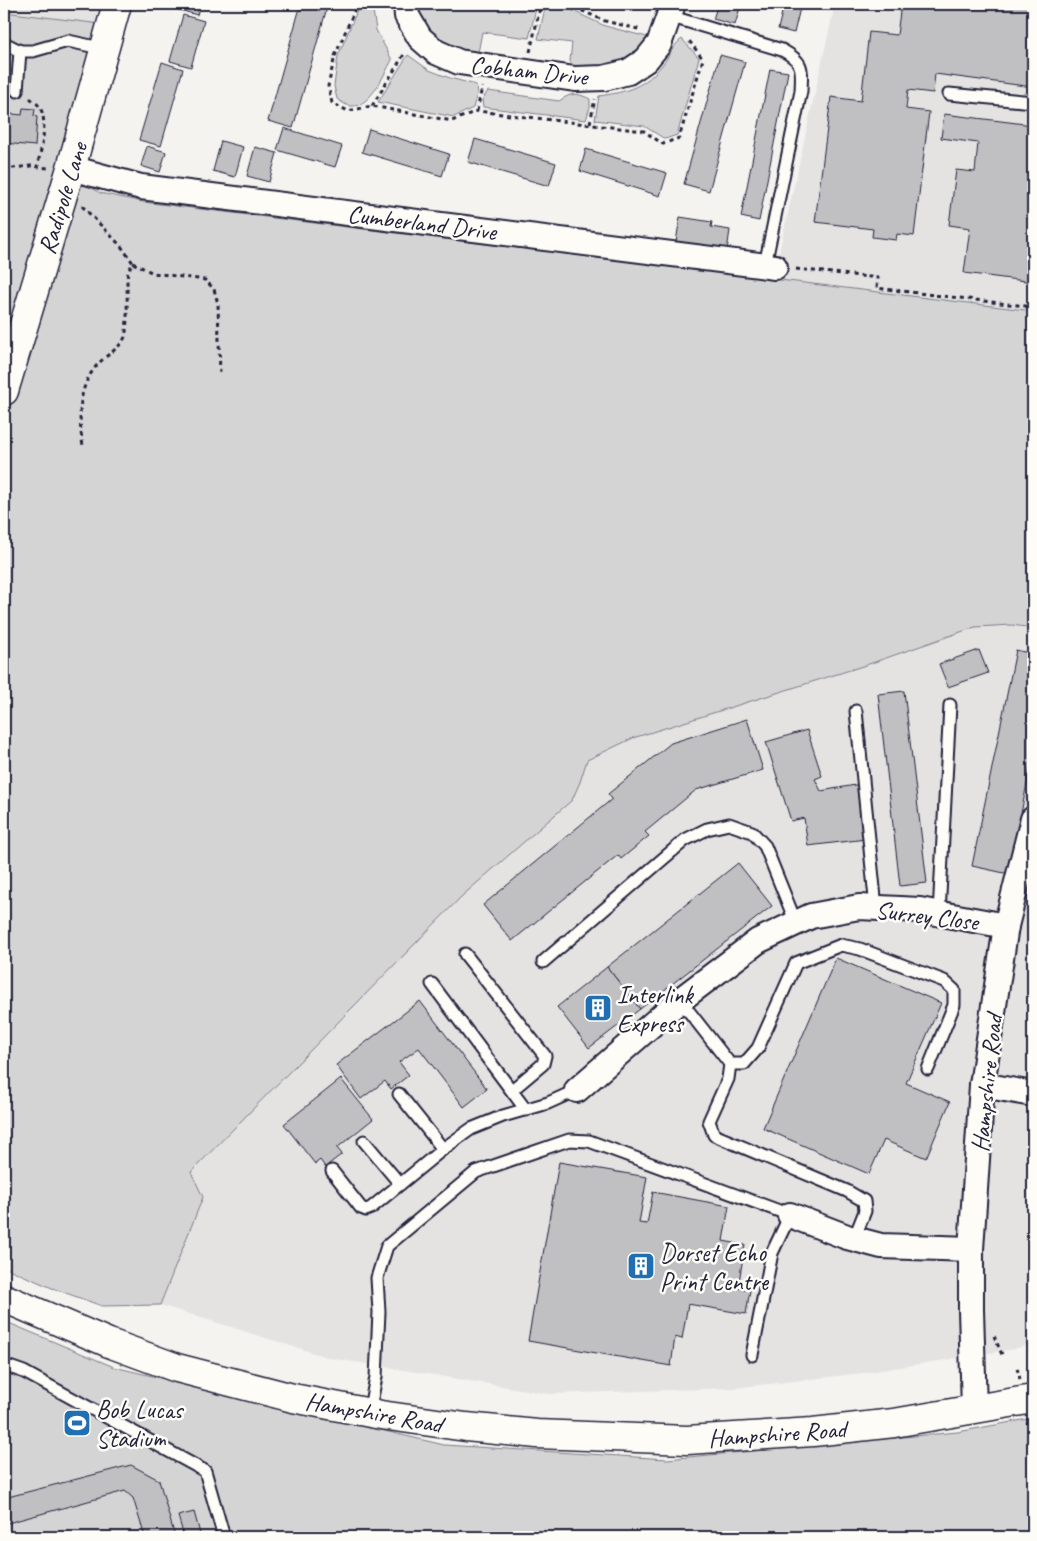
<svg xmlns="http://www.w3.org/2000/svg" width="1037" height="1541" viewBox="0 0 1037 1541" font-family="Caveat,sans-serif">
	<style>
		.built { fill: #e4e3e2 }
		.green { fill: #d5d4d5; stroke: #7c7b88 }
		.building { fill: #c0bfc2; stroke: #22223b }
		.lines { fill: none; stroke-linecap: round; stroke-linejoin: round }
		.lane-casing { stroke: #22223b; stroke-width: 15 }
		.street-casing { stroke: #22223b; stroke-width: 28 }
		.secondary-casing { stroke: #22223b; stroke-width: 31 }
		.path { stroke: #22223b; stroke-width: 3; stroke-dasharray: 4 4; stroke-linecap: butt }
		.lane { stroke: #fdfcf7; stroke-width: 11 }
		.street { stroke: #fdfcf7; stroke-width: 24 }
		.secondary { stroke: #fdfcf7; stroke-width: 28 }
		.labels { text-anchor: middle; stroke-width: 5; stroke-linejoin: round; paint-order: stroke }
		.street-label { font-size: 25px; fill: #22223b; stroke: #fdfcf7 }
		.poi-label { font-size: 25px; fill: #22223b; stroke: #fdfcf7; text-anchor: start }
	</style>
	<rect width="100%" height="100%" fill="#f4f3ef"/>
	<filter id="ink" filterUnits="userSpaceOnUse"><feTurbulence type="fractalNoise" baseFrequency=".02" numOctaves="2"/><feDisplacementMap in="SourceGraphic" scale="10" xChannelSelector="R" yChannelSelector="G"/><feConvolveMatrix kernelMatrix="1 2 1 2 8 2 1 2 1" color-interpolation-filters="sRGB"/></filter>
	<g filter="url(#ink)">
		<g class="built">
			<polygon points="4,4 106,4 101,24 4,12"/>
			<polygon points="835,4 1033,4 1033,311 773,279"/>
			<polygon points="1012,625 1033,628 1033,1343 1014,1349 863,1373 734,1388 550,1394 330,1358 160,1305 203,1197 191,1172 462,896 572,800 580,782 587,760 633,738 866,665 975,627"/>
		</g>
		<g class="green">
			<path d="M370 4H372L376 30 392 60C384 74 368 113 347 105 344 104 340 101 337 99L334 86 338 56 357 11Z"/>
			<polygon points="414,4 537,4 529,38 482,32 477,58 462,55 424,30"/>
			<polygon points="546,4 558,4 605,26 647,37 642,48 636,55 612,68 574,68 570,61 572,43 538,39"/>
			<polygon points="4,12 101,24 59,167 100,193 143,202 1033,311 1033,628 1012,625 975,627 866,665 633,738 587,760 580,782 572,800 462,896 191,1172 203,1197 160,1305 102,1306 52,1288 4,1267"/>
			<path d="M682 39 699 58 677 135 665 139 644 126 595 120 599 96C627 92 645 87 663 64 670 55 673 45 682 39Z"/>
			<polygon points="408,55 429,70 450,78 476,85 477,94 473,108 454,117 378,102"/>
			<path d="M488 91 559 101C571 93 576 92 590 99V107L586 120 483 107 482 100Z"/>
			<polygon points="4,1321 114,1367 444,1445 667,1459 958,1432 1033,1418 1033,1537 4,1537"/>
		</g>
		<g class="building">
			<polygon points="177,4 200,4 197,15 176,9"/>
			<polygon points="301,4 328,4 293,128 268,121"/>
			<polygon points="718,4 741,4 735,25 713,19"/>
			<polygon points="784,4 801,4 794,33 778,29"/>
			<polygon points="901,4 1033,4 1033,87 935,74 933,93 908,90 906,109 929,112 914,236 897,234 896,240 872,237 873,229 815,222 831,97 861,101 869,32 897,35"/>
			<polygon points="183,15 204,21 191,67 170,61"/>
			<polygon points="720,55 745,62 709,191 684,184"/>
			<polygon points="162,62 183,69 161,146 139,140"/>
			<polygon points="770,69 788,72 759,221 741,217"/>
			<polygon points="23,108 35,109 34,116 37,117 35,146 4,143 4,113 22,115"/>
			<polygon points="944,114 1033,125 1033,282 964,273 970,228 949,225 956,170 975,172 978,143 941,138"/>
			<polygon points="284,128 342,146 335,167 277,150"/>
			<polygon points="369,129 449,154 442,176 362,152"/>
			<polygon points="475,139 556,163 549,186 468,162"/>
			<polygon points="221,141 243,147 235,177 213,171"/>
			<polygon points="147,146 166,152 160,172 141,166"/>
			<polygon points="255,147 277,153 269,182 247,176"/>
			<polygon points="586,149 667,173 660,196 580,171"/>
			<polygon points="680,217 712,222 711,227 730,230 727,251 676,242"/>
			<polygon points="979,650 988,673 948,687 939,664"/>
			<polygon points="1016,650 1033,654 1033,753 1009,874 972,866"/>
			<polygon points="904,691 927,883 900,886 878,694"/>
			<polygon points="747,719 763,770 696,790 645,832 649,836 621,859 618,855 512,941 483,905 612,799 608,794 671,743"/>
			<polygon points="807,730 822,776 815,779 821,791 861,784 866,839 808,846 804,818 791,821 766,742"/>
			<polygon points="738,863 772,906 640,1009 607,967"/>
			<polygon points="836,958 941,1003 906,1083 950,1102 926,1158 884,1140 869,1174 763,1128"/>
			<polygon points="607,967 640,1009 589,1048 557,1007"/>
			<polygon points="420,1001 487,1089 464,1107 419,1048 399,1062 409,1075 391,1089 385,1081 361,1099 336,1065"/>
			<polygon points="341,1079 373,1119 337,1148 342,1154 325,1167 320,1160 315,1164 284,1124"/>
			<polygon points="559,1162 647,1177 639,1223 647,1224 653,1192 729,1206 723,1241 745,1245 738,1288 750,1290 746,1314 688,1304 682,1339 675,1337 671,1366 528,1341"/>
			<polygon points="131,1465 159,1480 175,1537 145,1537 133,1498 125,1491 4,1524 4,1498"/>
			<polygon points="194,1512 201,1537 184,1537 178,1516"/>
		</g>
		<g class="lines">
			<defs>
				<g id="lane">
					<path d="M669 16 782 50C804 62 802 68 801 91L765 265"/>
					<polyline points="4,43 20,51"/>
					<polyline points="17,91 20,51 33,51 68,41 105,49"/>
					<polyline points="949,94 1033,102"/>
					<polyline points="856,711 876,908"/>
					<polyline points="939,914 950,705"/>
					<polyline points="465,954 545,1056 543,1064 512,1090"/>
					<polyline points="543,962 685,840 707,829 729,824 752,832 765,846 796,923"/>
					<polyline points="432,984 526,1110"/>
					<polyline points="680,1000 730,1064 728,1079 709,1121 714,1135 847,1191 864,1201 865,1211 854,1239"/>
					<polyline points="730,1064 744,1064 758,1048 796,963 841,945 860,949 944,981 954,990 954,1005 928,1069"/>
					<polyline points="399,1094 443,1149"/>
					<polyline points="364,1141 400,1184"/>
					<polyline points="332,1171 361,1208 366,1210 371,1208 443,1149 471,1129 503,1116 548,1103 577,1090"/>
					<polyline points="4,1365 24,1372 205,1471 224,1537"/>
					<polyline points="369,1413 376,1377 379,1312 377,1278 387,1246 476,1172 569,1140 589,1141 790,1215 772,1253 752,1355"/>
				</g>
				<g id="street">
					<polyline points="406,4 407,16 420,38 436,52 459,62 575,79 604,78 628,72 646,60 659,44 673,4"/>
					<polyline points="71,168 141,187 775,267"/>
					<polyline points="982,1085 1033,1094"/>
					<polyline points="577,1090 680,1000 758,941 811,916 859,907 920,910 1006,926"/>
					<polyline points="790,1215 847,1237 881,1246 971,1249"/>
					<polyline points="974,1409 971,1310 971,1249 982,1085 1006,926 1033,819"/>
				</g>
				<g id="secondary">
					<polyline points="4,391 71,168 117,4"/>
					<polyline points="4,1298 109,1343 177,1368 293,1398 381,1415 466,1427 537,1434 687,1440 813,1432 894,1423 1033,1399"/>
				</g>
			</defs>
			<use href="#lane" class="lane-casing"/>
			<use href="#street" class="street-casing"/>
			<use href="#secondary" class="secondary-casing"/>
			<g class="path">
				<polyline points="362,4 355,9 335,56 328,86 332,103 348,111 372,106 452,121 477,111 644,131 663,144 679,138 703,59 687,38"/>
				<polyline points="567,4 605,21 642,30"/>
				<polyline points="530,52 541,4"/>
				<path d="M30 98C32 100 37 103 39 106 49 120 41 151 37 167"/>
				<polyline points="372,106 405,53"/>
				<polyline points="477,111 482,87"/>
				<polyline points="590,123 595,99"/>
				<polyline points="4,169 31,166 48,168"/>
				<path d="M82 206 121 246 133 263 128 271 127 279C127 292 128 327 125 337 120 348 108 354 100 362 77 385 78 416 83 446"/>
				<polyline points="133,263 153,273 205,280 214,289 218,304 220,376"/>
				<polyline points="796,269 878,278 877,288 1033,307"/>
				<polyline points="994,1336 1003,1357"/>
				<polyline points="1017,1368 1020,1379"/>
				<polyline points="1027,1422 1033,1433"/>
			</g>
			<use href="#lane" class="lane"/>
			<use href="#street" class="street"/>
			<use href="#secondary" class="secondary"/>
		</g>
	</g>
	<defs>
		<symbol id="building-square" viewBox="-11 -11 22 22"><rect x="-9" y="-9" width="18" height="18" rx="4" fill="#1f6fb2" stroke="#fdfcf7"/><path d="M-4-6H4V6H1V3H-1V6H-4ZM-2.5-4.3h1.7v1.8h-1.7ZM.8-4.3h1.7v1.8H.8ZM-2.5-1h1.7V.8h-1.7ZM.8-1h1.7V.8H.8Z" fill="#fff"/></symbol>
		<symbol id="stadium-square" viewBox="-11 -11 22 22"><rect x="-9" y="-9" width="18" height="18" rx="4" fill="#1f6fb2" stroke="#fdfcf7"/><path d="M0-5a6.5 5 0 1 0 0 10a6.5 5 0 1 0 0-10ZM-3.5-1.8h7v3.6h-7Z" fill="#fff"/></symbol>
	</defs>
	<g fill-rule="evenodd">
		<use href="#building-square" x="582" y="992" width="32" height="32"/>
		<use href="#building-square" x="625" y="1250" width="32" height="32"/>
		<use href="#stadium-square" x="61" y="1407" width="32" height="32"/>
	</g>
	<g class="labels">
		<g class="street-label">
			<text transform="translate(529 70) rotate(6)" y="9">Cobham Drive</text>
			<text transform="translate(62 198) rotate(-73)" y="9">Radipole Lane</text>
			<text transform="translate(422 222) rotate(7)" y="9">Cumberland Drive</text>
			<text transform="translate(927 915) rotate(7)" y="9">Surrey Close</text>
			<text transform="translate(986 1083) rotate(-84)" y="9">Hampshire Road</text>
			<text transform="translate(374 1412) rotate(10)" y="9">Hampshire Road</text>
			<text transform="translate(777 1433) rotate(-4)" y="9">Hampshire Road</text>
		</g>
		<g class="poi-label">
			<text x="617" y="1003">Interlink<tspan x="617" dy="29">Express</tspan></text>
			<text x="660" y="1261">Dorset Echo<tspan x="660" dy="29">Print Centre</tspan></text>
			<text x="96" y="1418">Bob Lucas<tspan x="96" dy="29">Stadium</tspan></text>
		</g>
	</g>
	<rect width="1037" height="1541" fill="none" stroke="#fdfcf7" stroke-width="20"/>
	<rect x="10" y="10" width="1017" height="1521" fill="none" stroke="#22223b" stroke-width="2" filter="url(#ink)"/>
</svg>
